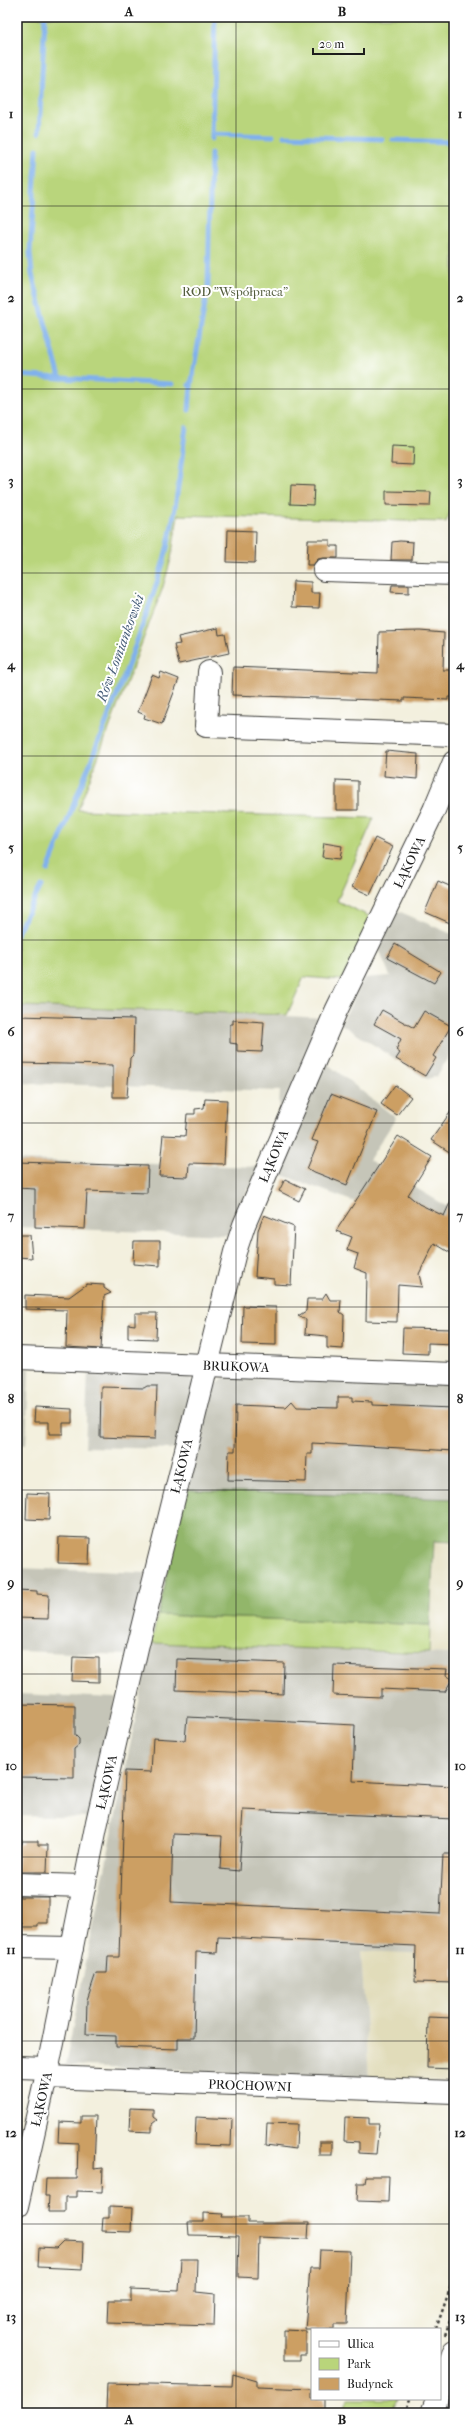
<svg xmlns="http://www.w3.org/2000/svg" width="471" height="2430" viewBox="0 0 471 2430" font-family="'IM FELL French Canon',serif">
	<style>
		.built { fill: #e1dcba }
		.industrial { fill: #c5c5b8 }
		.green { fill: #b9d57b; stroke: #6a784c }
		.forest { fill: #92b66b; stroke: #576944 }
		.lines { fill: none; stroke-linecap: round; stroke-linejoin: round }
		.stream { stroke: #80b1ec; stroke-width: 5 }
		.building { fill: #cc9f63 }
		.minor-casing { stroke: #3c3c39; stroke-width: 24 }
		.path { stroke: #3c3c39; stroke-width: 2.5; stroke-dasharray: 3 3; stroke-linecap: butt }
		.minor { stroke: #fff; stroke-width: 22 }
		.grid { fill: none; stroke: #1c1c1c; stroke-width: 1; stroke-opacity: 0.55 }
		.labels { text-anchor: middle; stroke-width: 4; stroke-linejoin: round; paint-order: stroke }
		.park-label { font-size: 13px; fill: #535d3d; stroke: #fff }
		.street-label { font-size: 13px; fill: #1c1c1c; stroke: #fff }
		.water-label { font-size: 14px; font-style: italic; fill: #495f7a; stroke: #fff }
		.neatline { fill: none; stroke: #1c1c1c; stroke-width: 1.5 }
		.grid-label { font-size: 13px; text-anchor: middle; font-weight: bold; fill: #1c1c1c }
	</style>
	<rect width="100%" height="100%" fill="#fff"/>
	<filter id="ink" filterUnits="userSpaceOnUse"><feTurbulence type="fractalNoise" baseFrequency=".025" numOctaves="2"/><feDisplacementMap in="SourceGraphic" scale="8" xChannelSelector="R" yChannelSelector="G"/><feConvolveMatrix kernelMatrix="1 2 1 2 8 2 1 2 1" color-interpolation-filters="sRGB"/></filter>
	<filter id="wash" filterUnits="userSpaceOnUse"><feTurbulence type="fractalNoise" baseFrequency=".012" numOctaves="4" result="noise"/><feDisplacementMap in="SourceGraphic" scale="16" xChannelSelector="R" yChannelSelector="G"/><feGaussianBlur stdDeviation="0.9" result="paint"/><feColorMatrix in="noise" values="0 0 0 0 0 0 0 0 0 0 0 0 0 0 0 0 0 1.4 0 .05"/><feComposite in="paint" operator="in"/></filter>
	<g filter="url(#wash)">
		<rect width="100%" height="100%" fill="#f3f0de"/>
		<g class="built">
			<polygon points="434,1541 454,1542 454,1654 429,1653"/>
			<polygon points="361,1950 454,1955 454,2082 369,2079"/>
		</g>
		<g class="industrial">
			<polygon points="396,910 454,935 454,1047 437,1076 427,1079 341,1024 364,978 390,976 378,947"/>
			<polygon points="17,1006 149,1009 325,1018 288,1108 279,1106 280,1091 17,1083"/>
			<polygon points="325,1062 396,1118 369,1160 448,1207 422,1265 347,1250 352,1240 360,1204 277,1173"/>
			<polygon points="17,1160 262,1167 237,1208 228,1235 17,1227"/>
			<polygon points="17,1368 29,1369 26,1445 17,1444"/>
			<polygon points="88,1371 186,1373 194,1385 179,1449 85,1447"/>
			<polygon points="225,1377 454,1384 454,1499 186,1490 213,1386"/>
			<polygon points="17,1568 147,1573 128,1655 17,1651"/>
			<polygon points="151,1643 454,1654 454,1955 361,1951 369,2079 65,2065"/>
			<polygon points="17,1694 116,1698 90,1818 17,1816"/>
		</g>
		<g class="green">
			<polygon points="17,17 454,17 454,503 446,522 178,515 171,559 162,590 78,810 374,818 337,901 373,918 342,980 304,977 287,1015 17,1006"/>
			<polygon points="158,1615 430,1625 429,1653 151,1643"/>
			<polygon points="347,2399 397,2399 392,2413 342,2413"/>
		</g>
		<polygon class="forest" points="186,1490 454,1499 454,1542 434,1541 430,1625 158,1615"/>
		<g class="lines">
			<g class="stream">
				<polyline points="39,133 45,17"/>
				<polyline points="212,134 273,136"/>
				<polyline points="284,136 382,139"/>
				<polyline points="212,139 215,17"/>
				<polyline points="393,140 454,142"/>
				<polyline points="37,149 30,252 32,274 60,378 172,384"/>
				<polyline points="17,375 60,378"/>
				<polyline points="191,386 208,285 211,153"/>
				<polyline points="189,410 191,386 189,385"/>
				<path d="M48 870C86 771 128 674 160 573 175 527 179 476 186 427"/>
				<polyline points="17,933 41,886"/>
			</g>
		</g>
		<g id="blocks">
			<g class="building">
				<polygon points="392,446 414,447 413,465 391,464"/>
				<polygon points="291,485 314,486 313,505 290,504"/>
				<polygon points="386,491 431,492 430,506 386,505"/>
				<polygon points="228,530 256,531 255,563 227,562"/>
				<polygon points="308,540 330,540 330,546 338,546 338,558 324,558 318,559 313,565 307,565"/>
				<polygon points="400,541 413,542 412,560 391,560 392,542"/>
				<polygon points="293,581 311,582 311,593 320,593 319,608 292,607"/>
				<polygon points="392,585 409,585 409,593 391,592"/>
				<polygon points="218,628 219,635 225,634 229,653 179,664 174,645 180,644 178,637"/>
				<polygon points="420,631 444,633 443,670 454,670 454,697 448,697 448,700 404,698 404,701 232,695 233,667 378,673 379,632"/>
				<polygon points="161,672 179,679 162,724 144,718 145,715 138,712 152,675 159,678"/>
				<polygon points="386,751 418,754 417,779 384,776"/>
				<polygon points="336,780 358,781 358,810 336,810"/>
				<polygon points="375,838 393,847 370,895 352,887"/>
				<polygon points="324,843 342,846 340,859 322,857"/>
				<polygon points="438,881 454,888 454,913 450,923 425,912"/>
				<polygon points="395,944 441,972 434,983 387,958"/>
				<polygon points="382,1010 414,1028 424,1011 451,1026 433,1056 436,1058 425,1076 396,1059 400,1053 396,1050 401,1039 374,1024"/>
				<polygon points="17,1016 134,1019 133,1055 130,1058 127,1097 113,1097 113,1065 17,1063"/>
				<polygon points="233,1020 264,1022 262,1052 237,1051 237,1044 230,1043 230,1024 233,1024"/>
				<polygon points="395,1085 411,1097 397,1115 381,1104"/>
				<polygon points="331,1094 377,1112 347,1185 307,1169 318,1142 312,1140"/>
				<polygon points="205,1099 227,1100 224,1164 189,1163 188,1177 159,1176 163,1135 185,1136 187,1114 195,1114 195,1109 204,1108"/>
				<polygon points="454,1107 454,1155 431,1140"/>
				<polygon points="398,1136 432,1157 408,1195 419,1204 444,1216 454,1194 454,1255 434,1243 419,1274 422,1287 398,1285 397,1322 366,1321 367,1273 354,1268 358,1254 347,1250 352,1237 336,1231"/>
				<polygon points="17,1162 148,1166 147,1193 87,1191 85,1229 35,1227 35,1189 17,1188"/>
				<polygon points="285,1179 305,1189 299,1201 279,1191"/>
				<polygon points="264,1215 294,1227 291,1285 274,1284 274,1279 255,1277 258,1230"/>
				<polygon points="17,1235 30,1235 32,1258 17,1257"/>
				<polygon points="134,1241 160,1241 160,1266 133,1264"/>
				<polygon points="87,1284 104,1285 104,1288 111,1293 104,1296 101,1349 66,1347 67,1310 25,1309 25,1295 69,1297"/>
				<polygon points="326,1293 330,1300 341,1300 340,1312 344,1315 343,1349 327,1348 327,1336 305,1334 306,1320 298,1316 306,1311 307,1299 322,1299"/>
				<polygon points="243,1306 276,1307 276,1345 242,1344"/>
				<polygon points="135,1313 157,1313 156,1339 128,1338 128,1324 135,1325"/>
				<polygon points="403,1328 454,1329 454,1344 428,1343 428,1354 402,1353"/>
				<polygon points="147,1386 157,1386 155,1439 100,1437 101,1387 144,1388"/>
				<polygon points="338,1397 352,1397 352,1401 372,1402 372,1405 454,1408 454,1451 312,1443 312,1454 307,1454 306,1482 228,1480 229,1451 235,1451 236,1405 286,1407 292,1401 297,1407 338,1408"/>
				<polygon points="35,1407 72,1409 72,1423 63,1423 63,1434 49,1434 49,1422 34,1422"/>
				<polygon points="27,1493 50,1494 49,1520 26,1519"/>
				<polygon points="59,1537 90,1538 89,1564 58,1563"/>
				<polygon points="17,1590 37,1591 37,1594 49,1595 48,1619 17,1618"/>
				<polygon points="73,1657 99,1658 99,1682 72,1681"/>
				<polygon points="177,1659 284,1663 283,1694 176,1690"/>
				<polygon points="334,1665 447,1669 446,1675 452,1679 445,1692 381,1689 381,1697 333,1695"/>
				<polygon points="17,1704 75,1705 75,1735 79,1739 79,1745 74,1749 74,1778 17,1777"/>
				<polygon points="187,1717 355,1725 353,1781 454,1786 454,1819 243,1810 239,1871 220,1869 222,1836 173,1834 171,1902 440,1914 443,1854 454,1854 454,1983 415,1982 416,1946 218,1937 217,1953 196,1952 194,2038 178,2038 178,2049 116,2047 116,2036 86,2035 87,2000 96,1973 107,1973 108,1957 119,1957 125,1771 151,1772 153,1738 185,1740"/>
				<polygon points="22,1841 38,1841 38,1845 48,1845 47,1872 17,1872 17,1844 22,1844"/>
				<polygon points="17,1897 48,1897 48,1923 38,1923 38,1927 22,1927 22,1923 17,1923"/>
				<polygon points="428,2017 454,2018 454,2069 427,2068"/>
				<polygon points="130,2108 153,2109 153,2117 157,2120 152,2124 152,2132 129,2131"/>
				<polygon points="81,2116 96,2116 94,2169 103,2168 102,2192 77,2191 77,2197 65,2197 65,2212 48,2212 49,2196 45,2196 46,2179 77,2179 78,2143 58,2142 59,2122 81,2123"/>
				<polygon points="196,2117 232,2119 231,2146 195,2145"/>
				<polygon points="345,2117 369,2118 369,2124 379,2124 376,2154 359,2153 359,2142 344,2141"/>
				<polygon points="267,2123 297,2124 296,2149 266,2145"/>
				<rect x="319" y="2142" width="13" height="13"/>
				<polygon points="366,2176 389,2176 388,2202 357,2201 358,2183 365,2183"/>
				<polygon points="109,2207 132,2208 131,2232 102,2231 103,2218 109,2218"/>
				<polygon points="204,2213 223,2214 222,2217 248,2217 248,2223 309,2223 308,2239 259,2237 258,2278 238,2277 239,2236 189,2235 188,2222 204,2222"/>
				<polygon points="63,2241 84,2242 83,2269 38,2267 39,2247 56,2248"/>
				<polygon points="320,2250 350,2251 347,2324 334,2324 334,2329 305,2329 310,2268 319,2268"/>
				<polygon points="181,2259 197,2259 196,2292 215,2294 214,2326 108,2323 109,2300 131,2300 131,2289 179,2291"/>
				<polygon points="284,2330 306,2331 306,2355 300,2355 300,2360 284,2360"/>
				<polygon points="233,2374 257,2381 257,2387 312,2389 312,2399 324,2399 324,2413 110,2413 110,2411 106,2411 107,2383 232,2386"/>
			</g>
		</g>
	</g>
	<g filter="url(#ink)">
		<use href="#blocks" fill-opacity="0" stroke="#3c3c39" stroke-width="1"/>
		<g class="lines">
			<defs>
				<g id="minor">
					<polyline points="324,570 454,574"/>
					<polyline points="209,672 206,726 454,735"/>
					<polyline points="17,1358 454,1374"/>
					<polyline points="17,1884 84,1886"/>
					<polyline points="17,1947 72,1948"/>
					<polyline points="17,2067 48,2068"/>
					<polyline points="46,2077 454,2092"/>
					<polyline points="17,2206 46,2077 97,1822 137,1648 235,1252 244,1225 336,1011 434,810 454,762"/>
					<polyline points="440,2391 454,2351"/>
					<polyline points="432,2413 437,2399"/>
				</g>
			</defs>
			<use href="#minor" class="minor-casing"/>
			<g class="path">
				<polyline points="436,2329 454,2277"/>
				<polyline points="445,2335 454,2309"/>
				<polyline points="405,2413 410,2399"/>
			</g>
			<use href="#minor" class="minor"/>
		</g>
	</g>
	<path class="grid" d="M236 17V2413M17 206H454M17 389H454M17 573H454M17 756H454M17 940H454M17 1123H454M17 1307H454M17 1490H454M17 1674H454M17 1857H454M17 2041H454M17 2224H454"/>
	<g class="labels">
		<g class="park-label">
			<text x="235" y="296">ROD "Współpraca"</text>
		</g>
		<g class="street-label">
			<text transform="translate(409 862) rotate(-64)" y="5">ŁĄKOWA</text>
			<text transform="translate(273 1156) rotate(-67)" y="5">ŁĄKOWA</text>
			<text transform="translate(236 1366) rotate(2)" y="5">BRUKOWA</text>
			<text transform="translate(181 1466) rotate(-76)" y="5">ŁĄKOWA</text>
			<text transform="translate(106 1782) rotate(-77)" y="5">ŁĄKOWA</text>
			<text transform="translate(250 2085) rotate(2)" y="5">PROCHOWNI</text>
			<text transform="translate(41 2099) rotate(-77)" y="5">ŁĄKOWA</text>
		</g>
		<g class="water-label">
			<text transform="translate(120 648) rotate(-70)" y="5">Rów Łomiankowski</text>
		</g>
	</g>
	<rect width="471" height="2430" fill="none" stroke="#fff" stroke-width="44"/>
	<rect x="311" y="2328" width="130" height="72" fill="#ffffff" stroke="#a4a4a4"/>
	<rect x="319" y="2341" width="20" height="6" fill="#ffffff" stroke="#a4a4a4"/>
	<text x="347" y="2348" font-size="12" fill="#1c1c1c">Ulica</text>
	<rect x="319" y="2358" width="20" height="12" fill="#b9d57b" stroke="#a4a4a4"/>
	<text x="347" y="2368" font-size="12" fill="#1c1c1c">Park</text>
	<rect x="319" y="2378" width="20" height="12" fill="#cc9f63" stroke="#a4a4a4"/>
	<text x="347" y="2388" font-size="12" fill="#1c1c1c">Budynek</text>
	<path d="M313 48v6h51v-6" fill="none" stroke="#1c1c1c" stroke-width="2"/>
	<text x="319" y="48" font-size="12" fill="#1c1c1c" stroke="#ffffff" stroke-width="3" paint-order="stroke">20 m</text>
	<rect x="22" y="22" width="427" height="2386" class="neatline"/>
	<g class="grid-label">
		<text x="129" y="16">A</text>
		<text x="342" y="16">B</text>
		<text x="11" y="118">1</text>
		<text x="460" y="118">1</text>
		<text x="11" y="302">2</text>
		<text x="460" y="302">2</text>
		<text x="11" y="485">3</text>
		<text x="460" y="485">3</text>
		<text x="11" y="669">4</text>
		<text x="460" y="669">4</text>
		<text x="11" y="852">5</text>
		<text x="460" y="852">5</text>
		<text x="11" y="1036">6</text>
		<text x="460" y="1036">6</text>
		<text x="11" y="1220">7</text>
		<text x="460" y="1220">7</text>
		<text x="11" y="1403">8</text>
		<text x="460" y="1403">8</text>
		<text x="11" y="1587">9</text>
		<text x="460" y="1587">9</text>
		<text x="11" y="1770">10</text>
		<text x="460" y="1770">10</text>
		<text x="11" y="1954">11</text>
		<text x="460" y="1954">11</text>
		<text x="11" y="2137">12</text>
		<text x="460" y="2137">12</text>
		<text x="11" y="2321">13</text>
		<text x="460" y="2321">13</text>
		<text x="129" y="2424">A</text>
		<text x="342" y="2424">B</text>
	</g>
</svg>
